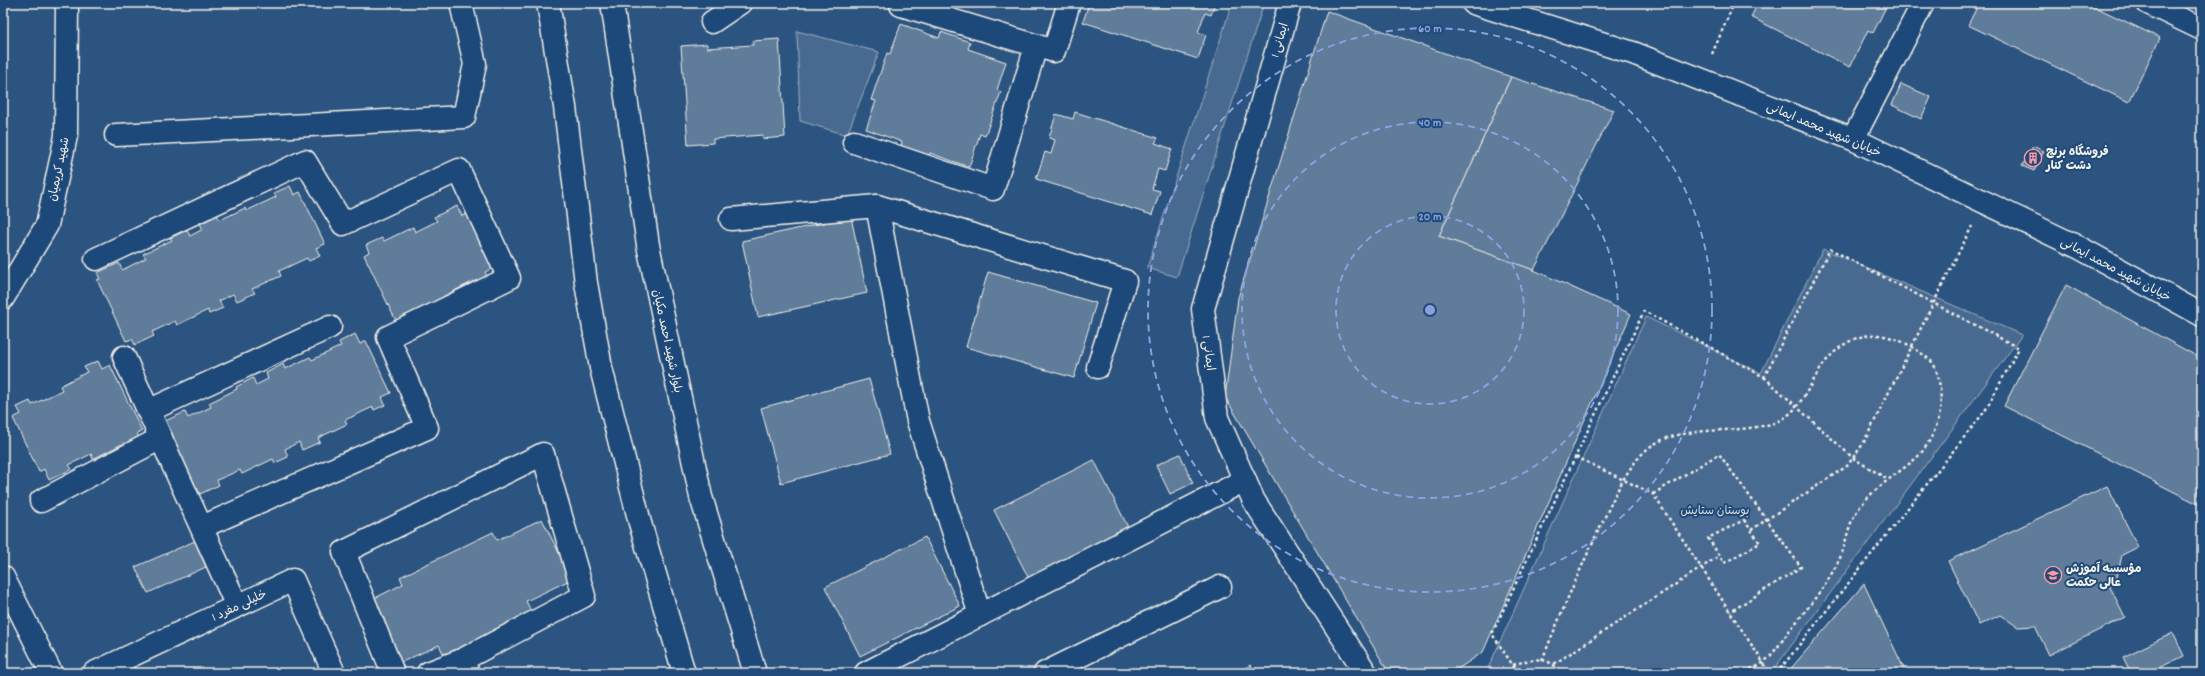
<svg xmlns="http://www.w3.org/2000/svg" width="2205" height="676" viewBox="0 0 2205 676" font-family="Dekko,'Playpen Sans Arabic',sans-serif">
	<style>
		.green { fill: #496b90; stroke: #9eaebc }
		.building { fill: #5e7b9a; stroke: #f4f1e8 }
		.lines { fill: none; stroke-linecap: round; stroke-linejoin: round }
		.minor-casing { stroke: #f4f1e8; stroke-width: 25 }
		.major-casing { stroke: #f4f1e8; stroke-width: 25 }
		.path { stroke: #f4f1e8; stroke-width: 2.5; stroke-dasharray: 3 3; stroke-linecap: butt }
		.minor { stroke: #1f4a7a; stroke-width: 22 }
		.major { stroke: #1f4a7a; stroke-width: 22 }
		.ring { fill: none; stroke: #88a0e0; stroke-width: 2; stroke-dasharray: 7 5 }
		.labels { text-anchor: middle; stroke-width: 4; stroke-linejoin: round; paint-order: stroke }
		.street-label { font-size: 12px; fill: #f4f1e8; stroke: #1f4a7a }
		.poi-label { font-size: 12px; font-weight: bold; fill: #f4f1e8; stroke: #1f4a7a; text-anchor: start }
		.park-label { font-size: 12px; fill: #dadddb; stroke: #1f4a7a }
		.centre { fill: #88a0e0; stroke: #1f4a7a; stroke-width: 2 }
		.ring-label { font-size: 12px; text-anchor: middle; font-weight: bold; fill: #88a0e0; stroke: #1f4a7a; stroke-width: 4; stroke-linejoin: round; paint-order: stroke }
	</style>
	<rect width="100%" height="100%" fill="#2c5481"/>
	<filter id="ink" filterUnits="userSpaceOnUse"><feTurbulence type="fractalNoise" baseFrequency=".025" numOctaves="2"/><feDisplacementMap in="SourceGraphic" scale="8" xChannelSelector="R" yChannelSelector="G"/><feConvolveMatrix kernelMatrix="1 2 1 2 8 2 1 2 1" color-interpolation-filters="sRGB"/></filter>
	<g filter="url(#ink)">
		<g class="green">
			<polygon points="1232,3 1264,3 1177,277 1147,268"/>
			<polygon points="797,31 879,52 847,135 800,121"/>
			<polygon points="1823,249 2022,335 1771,673 1486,673 1646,317 1761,373"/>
		</g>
		<g class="building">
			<polygon points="1089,3 1215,3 1211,15 1205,13 1198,32 1206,35 1198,59 1083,22"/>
			<polygon points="1758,3 1888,3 1873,33 1868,30 1850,67 1751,17"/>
			<polygon points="1979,3 2087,3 2160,38 2129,102 1968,25"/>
			<polygon points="1327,11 1511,77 1439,236 1527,267 1631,314 1483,652 1452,673 1389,673 1225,397 1238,298"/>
			<polygon points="901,24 939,38 941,32 970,42 968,49 1006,62 997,90 1001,92 985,136 980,134 969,167 930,153 928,157 901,147 902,142 866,129 876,101 871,100 887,53 890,54"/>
			<polygon points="779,39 785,137 763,139 763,135 713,139 713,143 688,145 681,46 707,44 707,48 753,45 753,41"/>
			<polygon points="1511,77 1614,110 1534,270 1439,236"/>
			<polygon points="1901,84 1931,97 1921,119 1892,105"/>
			<polygon points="1075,112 1158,138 1155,143 1172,149 1165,171 1158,169 1152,189 1160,191 1152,215 1036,179 1045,152 1051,154 1055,140 1049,138 1056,114 1073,119"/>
			<polygon points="2033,146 2044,151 2034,171 2022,166"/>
			<polygon points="290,186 294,195 300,192 325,244 316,248 320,256 309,261 307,258 279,271 281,276 252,289 255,293 237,301 233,294 219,301 223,308 209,314 208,310 177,325 175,321 152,332 154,336 135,345 132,339 126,341 97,280 100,279 97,273 119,263 122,270 146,258 143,254 172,240 170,238 187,230 190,236 203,229 200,224 217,215 220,220 245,208 246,211 276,197 274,193"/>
			<polygon points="457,206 462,216 467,214 493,268 485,272 488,279 476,285 474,281 444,296 446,300 408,325 404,317 396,321 364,255 369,252 366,245 382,238 384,241 413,227 415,232 437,221 434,217"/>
			<polygon points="851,217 867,293 758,317 742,241"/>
			<polygon points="988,272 1096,303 1074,378 966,347"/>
			<polygon points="2066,285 2202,359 2202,506 2004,406"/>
			<polygon points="355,334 360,344 366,341 391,393 382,397 385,405 374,410 373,407 345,420 347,424 318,438 320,442 302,450 299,442 285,449 288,457 275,463 273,459 242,474 240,470 217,480 219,485 200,494 197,488 192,490 163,422 185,412 188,418 211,407 209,403 237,389 236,387 253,378 256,385 268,379 266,373 283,364 285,369 310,357 312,360 341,346 339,342"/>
			<polygon points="98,361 102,369 110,365 142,431 137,433 140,440 123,448 122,444 93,459 91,454 69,465 72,469 49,480 44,469 39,472 13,418 21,414 17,407 30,401 32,405 62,390 60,386 87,372 84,367"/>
			<polygon points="869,379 890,454 781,483 761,408"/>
			<polygon points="1180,454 1193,483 1170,494 1156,465"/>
			<polygon points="1094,460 1129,529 1029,579 994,510"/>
			<polygon points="2107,486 2138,547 2122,555 2117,577 2110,587 2125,617 2049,655 2035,626 2018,627 2000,615 1979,625 1948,561"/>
			<polygon points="542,519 572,579 526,601 532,613 444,655 439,645 393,666 363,604 403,584 400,577 493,532 497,540"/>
			<polygon points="925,537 960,606 860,656 825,587"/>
			<polygon points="195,541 206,567 148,593 135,567"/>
			<polygon points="1864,584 1906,673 1787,673"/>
			<polygon points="2173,633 2184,656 2148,673 2131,673 2123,657"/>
			<polygon points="1251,665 1255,673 1234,673"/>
		</g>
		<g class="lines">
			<defs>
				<g id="minor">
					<polyline points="901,3 901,5 1054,51 1069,3"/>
					<polyline points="1290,3 1203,309 1217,418 1254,501 1366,673"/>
					<polyline points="1473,3 1633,53 1853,139 2080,248 2202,315"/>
					<polyline points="2148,3 2202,29"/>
					<polyline points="712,22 740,3"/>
					<polyline points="116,135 464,117 475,64 461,3"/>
					<polyline points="1853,139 1923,3"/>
					<polyline points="854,142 993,189 1036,46"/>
					<polyline points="877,206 918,421 980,615"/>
					<polyline points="731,219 877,206 1125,281 1098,367"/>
					<polyline points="96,259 305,161 343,224 459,170 509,278 388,337 427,428 202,527"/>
					<polyline points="3,298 47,225 66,136 67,3"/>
					<polyline points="124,357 237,606"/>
					<polyline points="148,411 330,327"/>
					<polyline points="41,501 161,438"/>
					<polyline points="3,577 51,673"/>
					<polyline points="94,673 293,580 334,673"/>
					<polyline points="393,673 344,552 543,454 584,596 462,660 468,673"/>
					<polyline points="428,673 462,660"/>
					<polyline points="866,673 1245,480"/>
					<polyline points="1045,673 1220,587"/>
				</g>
				<g id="major">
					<polyline points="548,3 565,107 586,283 601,368 640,523 684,673"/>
					<polyline points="612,3 648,245 701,497 755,673"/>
				</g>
			</defs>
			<use href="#minor" class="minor-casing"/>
			<use href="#major" class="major-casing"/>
			<g class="path">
				<polyline points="1712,54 1734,3"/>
				<polyline points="1764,377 1853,458 1887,479"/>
				<polyline points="1576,457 1653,494 1770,673"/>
				<polyline points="1653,494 1719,454 1801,567 1730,612"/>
				<polygon points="1744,520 1760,543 1724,563 1708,538"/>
				<polyline points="1751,530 1847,466 1863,444 1972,226"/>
				<path d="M1542 660C1561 614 1580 568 1602 523 1614 498 1624 472 1644 452 1674 422 1735 436 1774 423 1801 414 1810 381 1826 361 1859 322 1896 331 1931 361 1940 369 1942 401 1940 412 1937 428 1928 448 1915 459 1892 479 1863 493 1851 523 1846 535 1845 548 1839 560 1826 586 1808 608 1789 631 1782 641 1774 653 1765 661 1759 667 1747 670 1739 673"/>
				<polyline points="1554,664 1719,556"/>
				<path d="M1513 665C1533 658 1547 655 1562 673"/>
				<polyline points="1518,673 1492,634 1644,311 1764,377 1830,249 2019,348 1985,411 1777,673"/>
			</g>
			<use href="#minor" class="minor"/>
			<use href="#major" class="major"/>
		</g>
	</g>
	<g class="ring">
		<circle cx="1430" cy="310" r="94"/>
		<circle cx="1430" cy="310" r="188"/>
		<circle cx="1430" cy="310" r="282"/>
	</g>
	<defs>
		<symbol id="building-ring" viewBox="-11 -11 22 22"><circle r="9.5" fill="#1f4a7a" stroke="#ff9aa2" stroke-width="1.5"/><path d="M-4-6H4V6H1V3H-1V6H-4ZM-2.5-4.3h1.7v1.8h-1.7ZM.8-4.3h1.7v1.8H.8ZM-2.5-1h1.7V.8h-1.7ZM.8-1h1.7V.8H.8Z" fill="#ff9aa2"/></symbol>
		<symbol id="university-ring" viewBox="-11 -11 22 22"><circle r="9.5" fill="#1f4a7a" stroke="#ff9aa2" stroke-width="1.5"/><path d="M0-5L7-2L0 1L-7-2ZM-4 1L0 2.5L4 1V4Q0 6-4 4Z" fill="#ff9aa2"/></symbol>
	</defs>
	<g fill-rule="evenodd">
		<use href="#building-ring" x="2023" y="148" width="20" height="20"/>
		<use href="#university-ring" x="2043" y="565" width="20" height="20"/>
	</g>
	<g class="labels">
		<g class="street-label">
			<text transform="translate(1279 40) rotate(-74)" y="4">ایمانی 1</text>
			<text transform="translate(1824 129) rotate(23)" y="4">خیابان شهید محمد ایمانی</text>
			<text transform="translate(58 169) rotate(-78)" y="4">شهید کریمیان</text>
			<text transform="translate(2116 269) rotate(28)" y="4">خیابان شهید محمد ایمانی</text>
			<text transform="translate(668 341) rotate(78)" y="4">بلوار شهید احمد مکیان</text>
			<text transform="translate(1209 353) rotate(82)" y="4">ایمانی 1</text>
			<text transform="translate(239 605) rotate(-25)" y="4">خلیلی مفرد 1</text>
		</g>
		<g class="poi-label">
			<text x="2046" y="155">فروشگاه برنج<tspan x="2046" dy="14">دشت کنار</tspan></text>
			<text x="2066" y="572">مؤسسه آموزش<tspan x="2066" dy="14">عالی حکمت</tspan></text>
		</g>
		<g class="park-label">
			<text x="1715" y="514">بوستان ستایش</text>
		</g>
	</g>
	<circle cx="1430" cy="310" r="6" class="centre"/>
	<g class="ring-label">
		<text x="1430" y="32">60 m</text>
		<text x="1430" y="126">40 m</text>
		<text x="1430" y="220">20 m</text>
	</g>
	<rect width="2205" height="676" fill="none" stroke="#1f4a7a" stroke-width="16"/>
	<rect x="8" y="8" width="2189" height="660" fill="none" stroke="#f4f1e8" stroke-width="1.5" filter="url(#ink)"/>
</svg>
